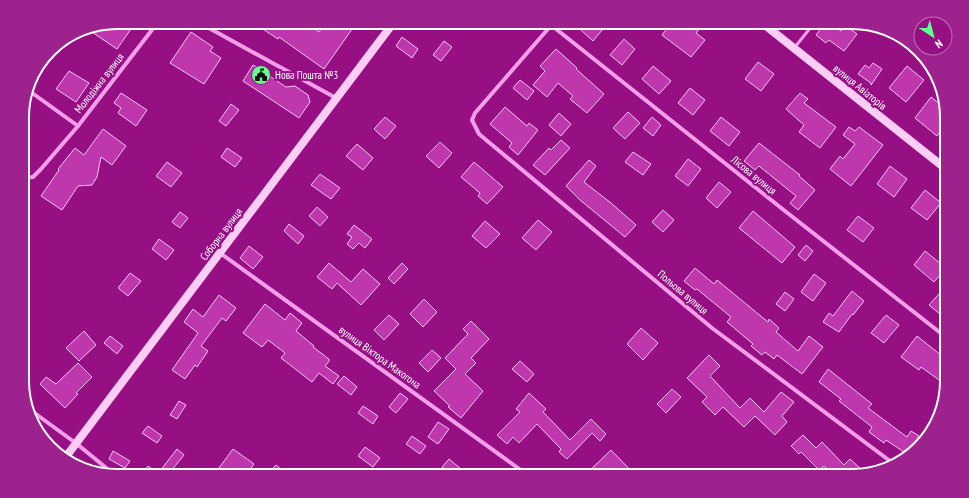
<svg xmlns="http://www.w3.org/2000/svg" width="969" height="498" viewBox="0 0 969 498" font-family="'PT Sans Narrow',sans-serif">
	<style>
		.building { fill: #be37ac; stroke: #fec5f7 }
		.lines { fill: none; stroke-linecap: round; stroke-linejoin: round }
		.lane { stroke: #f49de9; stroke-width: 3 }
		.street { stroke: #f49de9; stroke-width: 4 }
		.secondary { stroke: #fdcdf6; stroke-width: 8 }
		.labels { text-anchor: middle; stroke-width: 4; stroke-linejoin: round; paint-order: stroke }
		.poi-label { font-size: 11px; fill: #fff; stroke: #960f83; text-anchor: start }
		.street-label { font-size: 11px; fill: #fff; stroke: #960f83 }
		.rim { fill: none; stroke: #fff; stroke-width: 2 }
	</style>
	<rect width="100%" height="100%" fill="#960f83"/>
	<g class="building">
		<polygon points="117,22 121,22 131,29 117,49 86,28"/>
		<polygon points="252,22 305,22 319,32 326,22 357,22 324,69 279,37 278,39"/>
		<polygon points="572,22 595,22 603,29 593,41"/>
		<polygon points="672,22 705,22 696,33 705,40 691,57 662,35"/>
		<polygon points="826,22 829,22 841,31 845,25 857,34 844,51 829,40 826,43 816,35"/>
		<polygon points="191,32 213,47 210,51 221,58 204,84 170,63"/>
		<polygon points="402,37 418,49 412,58 396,46"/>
		<polygon points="624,39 635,49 622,65 610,55"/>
		<polygon points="444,41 452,47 441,61 433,55"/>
		<polygon points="556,49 577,68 576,69 604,94 587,113 570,99 573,96 558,83 547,97 533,85 545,71 540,66"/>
		<polygon points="758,62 774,74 761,91 745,79"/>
		<polygon points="873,63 882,69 871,85 871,83 858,74 865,65 869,68"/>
		<polygon points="253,65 286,87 295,86 308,95 310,102 299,118 243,81"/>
		<polygon points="653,66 671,81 659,94 642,79"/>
		<polygon points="907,66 924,80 906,102 889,88"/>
		<polygon points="69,71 89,83 76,102 56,89"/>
		<polygon points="520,80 534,91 527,100 513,88"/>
		<polygon points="690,88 705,100 693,115 678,103"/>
		<polygon points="121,93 147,110 136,126 118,113 121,108 114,103"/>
		<polygon points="800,93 808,99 804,103 836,127 820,148 799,132 804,125 786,109"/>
		<polygon points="931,97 946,109 946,123 937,136 915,118"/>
		<polygon points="231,104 239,110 226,126 219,121"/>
		<polygon points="505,107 527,126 529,123 538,130 518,155 509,147 512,143 490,124"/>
		<polygon points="628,112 640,123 625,139 613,128"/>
		<polygon points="559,113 571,124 561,136 549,125"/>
		<polygon points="385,117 396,126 385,139 374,129"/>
		<polygon points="652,117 661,125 653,136 643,128"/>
		<polygon points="721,117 740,132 729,146 710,131"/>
		<polygon points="849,127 855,131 859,127 883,145 851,186 830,169 840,156 843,159 855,144 843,135"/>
		<polygon points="103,129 126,146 112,165 101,157 97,177 92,185 78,186 62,210 41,196 59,170 58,169 75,148 84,155"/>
		<polygon points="561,140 570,148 545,175 533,165 549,148 551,150"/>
		<polygon points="440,142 452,153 439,168 426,156"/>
		<polygon points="759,143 800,175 799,176 815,190 798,210 790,203 796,196 759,166 755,170 744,161"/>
		<polygon points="357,144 373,158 363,170 346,156"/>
		<polygon points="227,148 242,158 235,167 221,157"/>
		<polygon points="633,152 651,164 643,175 625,162"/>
		<polygon points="688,159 701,169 688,186 675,176"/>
		<polygon points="589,160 596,166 584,182 611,203 636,225 625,237 580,200 566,186"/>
		<polygon points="167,162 182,173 171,187 156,176"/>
		<polygon points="474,162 503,187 487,204 478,196 480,193 461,177"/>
		<polygon points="890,166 907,179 894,197 877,184"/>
		<polygon points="320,174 340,188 331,199 311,185"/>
		<polygon points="719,182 731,192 717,208 706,198"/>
		<polygon points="925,190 941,203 927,220 911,208"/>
		<polygon points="317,207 328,217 320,226 309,216"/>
		<polygon points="663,210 674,220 663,232 652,222"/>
		<polygon points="753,211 795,247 782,263 739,228"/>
		<polygon points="180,212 188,218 180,228 172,222"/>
		<polygon points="858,216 874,228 863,242 847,230"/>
		<polygon points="538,220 552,232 536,250 522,238"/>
		<polygon points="485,221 500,234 486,248 472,236"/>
		<polygon points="289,224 304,236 298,244 284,231"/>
		<polygon points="354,225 372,239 365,248 359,243 353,249 347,244 352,237 347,234"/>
		<polygon points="159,239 174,250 166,260 152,249"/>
		<polygon points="806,245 813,251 805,261 798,255"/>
		<polygon points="249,246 263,257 253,269 240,258"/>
		<polygon points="925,251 946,268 934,282 914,265"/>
		<polygon points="329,263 351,282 363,269 380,284 361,305 337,283 332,289 317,277"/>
		<polygon points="402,263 408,269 394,284 388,278"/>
		<polygon points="695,268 714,284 717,280 768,322 769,319 779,328 776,332 798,351 809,336 823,347 802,374 777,355 774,359 765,352 762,355 751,346 753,344 727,322 731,317 697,289 695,290 684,281"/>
		<polygon points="130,273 141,281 128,296 118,288"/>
		<polygon points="814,274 826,283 813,301 801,292"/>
		<polygon points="947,285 947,320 929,305"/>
		<polygon points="852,291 864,301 853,315 852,314 839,332 823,322 829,313 833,316"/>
		<polygon points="785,292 794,299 785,311 776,304"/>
		<polygon points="219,295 236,308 226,321 222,318 201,346 208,351 197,367 195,365 185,379 172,370 198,333 184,322 193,309 203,317"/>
		<polygon points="424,299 437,312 423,327 410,314"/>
		<polygon points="265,304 285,320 290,313 302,323 296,331 314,346 313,347 330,360 325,366 339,376 333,384 319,373 312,382 281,358 285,353 268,340 262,347 243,333"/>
		<polygon points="389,315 399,324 384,340 374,330"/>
		<polygon points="886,315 899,325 884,343 871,333"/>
		<polygon points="471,321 489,339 471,358 476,363 465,374 483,391 461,418 448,407 450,406 434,391 456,369 445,358 468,334 463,329"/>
		<polygon points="641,328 658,343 643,360 627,344"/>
		<polygon points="84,331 96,345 79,361 66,348"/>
		<polygon points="110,336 123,346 117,354 104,343"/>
		<polygon points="917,336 947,360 946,385 921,367 919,370 901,357"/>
		<polygon points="432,350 441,358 428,372 419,363"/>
		<polygon points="709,355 720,366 710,376 740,408 750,398 764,412 781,392 794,402 782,416 787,422 775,435 755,416 744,427 723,407 715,415 702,402 707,397 687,378"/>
		<polygon points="520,361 534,374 527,382 512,369"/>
		<polygon points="78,363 92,377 76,393 78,394 65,408 40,384 46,377 56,384"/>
		<polygon points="828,369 872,404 868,408 907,437 911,431 919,436 907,454 886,440 884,443 869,432 872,427 839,401 841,399 819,382"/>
		<polygon points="344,376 357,387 351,395 337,384"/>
		<polygon points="672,389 681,397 666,413 657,404"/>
		<polygon points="400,393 408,399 396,413 389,407"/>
		<polygon points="529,393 546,409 543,412 570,440 591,419 606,434 600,441 592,433 567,459 559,452 561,449 537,424 519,443 513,437 507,444 497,435 520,412 516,409"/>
		<polygon points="179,401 186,405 177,419 170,415"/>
		<polygon points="363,406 378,416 373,424 358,413"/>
		<polygon points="438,422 449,429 438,444 428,437"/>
		<polygon points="148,426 162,436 157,443 142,433"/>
		<polygon points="803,435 816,448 822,442 844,465 850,459 865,473 858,476 835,476 824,466 819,470 801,452 799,454 791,446"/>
		<polygon points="412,436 426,446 420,454 406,444"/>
		<polygon points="365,447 380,458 373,467 358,456"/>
		<polygon points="177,449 184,455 167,476 160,471"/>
		<polygon points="233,449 254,464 245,476 213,476"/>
		<polygon points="611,450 636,476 584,476"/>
		<polygon points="113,451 130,461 125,468 109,459"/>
		<polygon points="449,459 461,469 456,476 442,467"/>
		<polygon points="276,465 289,476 266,476"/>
		<polygon points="148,466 162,476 141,476"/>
	</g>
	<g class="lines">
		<polyline class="lane" points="795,47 815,22"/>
		<g class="street">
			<polyline points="198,22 336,98"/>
			<polyline points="554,22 475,113 472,120 479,134 712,328 894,464"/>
			<polyline points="551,25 785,211 947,338"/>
			<polyline points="28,90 78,126"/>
			<polyline points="22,178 33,177 41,169 78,126 158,22"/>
			<polyline points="220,253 529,476"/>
			<polyline points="29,409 77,444 116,476"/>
		</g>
		<g class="secondary">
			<polyline points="761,22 946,169"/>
			<polyline points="65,458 394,22"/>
		</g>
	</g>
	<defs>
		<symbol id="civic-disc" viewBox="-11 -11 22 22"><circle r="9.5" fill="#61ff8f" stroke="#960f83"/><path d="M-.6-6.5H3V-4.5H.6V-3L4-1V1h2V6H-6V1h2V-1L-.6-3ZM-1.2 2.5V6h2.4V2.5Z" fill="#111"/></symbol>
	</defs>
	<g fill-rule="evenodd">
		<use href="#civic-disc" x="250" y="64" width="22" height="22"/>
	</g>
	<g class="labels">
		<g class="poi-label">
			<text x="275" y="79">Нова Пошта №3</text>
		</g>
		<g class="street-label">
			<text transform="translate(99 83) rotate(-52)" y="4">Молодіжна вулиця</text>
			<text transform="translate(860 87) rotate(39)" y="4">вулиця Авіаторів</text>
			<text transform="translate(754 175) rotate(39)" y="4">Лісова вулиця</text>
			<text transform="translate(221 234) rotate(-53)" y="4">Соборна вулиця</text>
			<text transform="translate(683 292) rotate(40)" y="4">Польова вулиця</text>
			<text transform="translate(380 357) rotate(36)" y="4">вулиця Віктора Макогона</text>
		</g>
	</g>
	<path d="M0 0H969V498H0ZM117 29H852A88 88 0 0 1 940 117V381A88 88 0 0 1 852 469H117A88 88 0 0 1 29 381V117A88 88 0 0 1 117 29Z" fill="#9e228d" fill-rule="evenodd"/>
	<path class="rim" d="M117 29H852A88 88 0 0 1 940 117V381A88 88 0 0 1 852 469H117A88 88 0 0 1 29 381V117A88 88 0 0 1 117 29Z"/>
	<g transform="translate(933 36) rotate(144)"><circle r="19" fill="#960f83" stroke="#c06fb5"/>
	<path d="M0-3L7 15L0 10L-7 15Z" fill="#61ff8f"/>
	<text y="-6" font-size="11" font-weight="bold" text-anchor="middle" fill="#ffffff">N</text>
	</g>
</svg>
